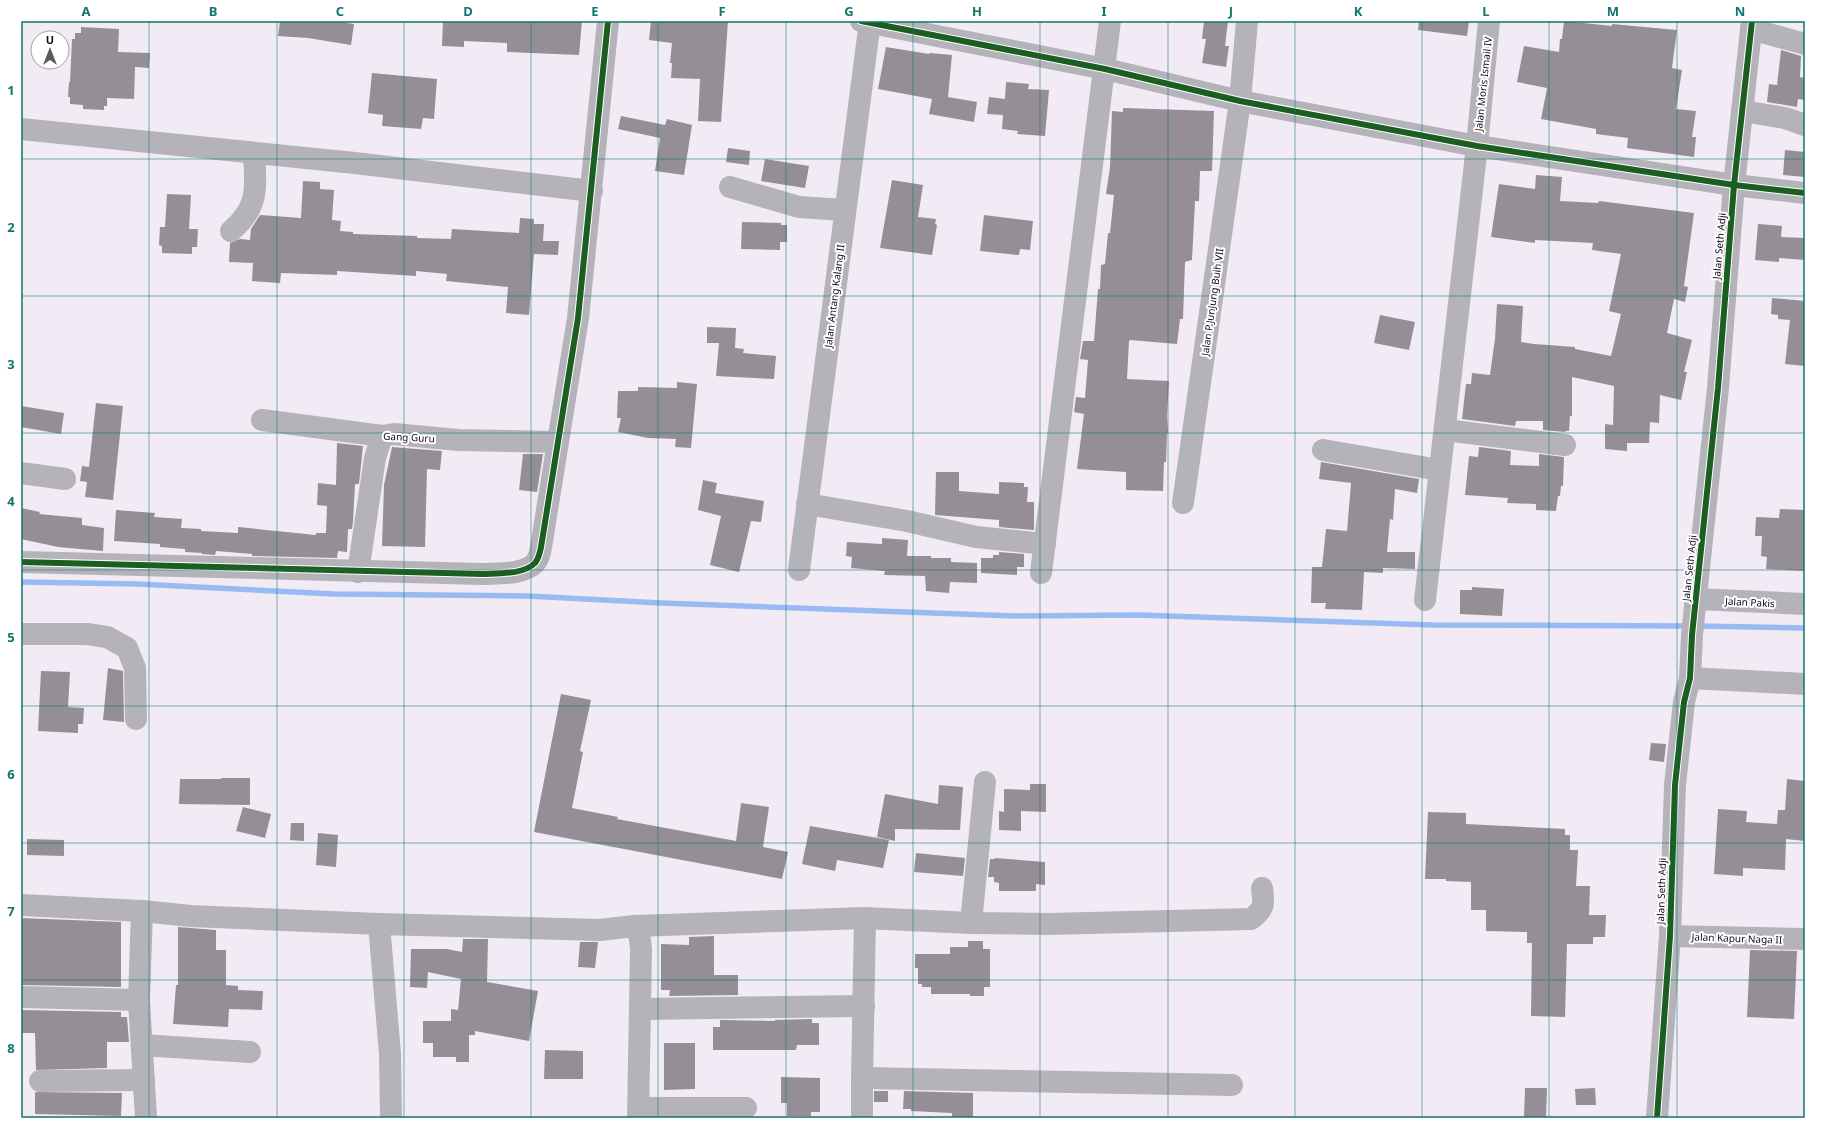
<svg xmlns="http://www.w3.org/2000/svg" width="1826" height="1139" viewBox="0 0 1826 1139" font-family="'Noto Sans',sans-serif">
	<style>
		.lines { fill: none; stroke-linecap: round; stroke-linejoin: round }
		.stream { stroke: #98bbf4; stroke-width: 5.5 }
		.building { fill: #968e96 }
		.minor { stroke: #b4b3b9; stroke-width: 22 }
		.cycleway-casing { stroke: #fff; stroke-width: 8 }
		.cycleway { stroke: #1b5e20; stroke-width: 6 }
		.grid { fill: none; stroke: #0f766e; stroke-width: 1; stroke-opacity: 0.55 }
		.labels { text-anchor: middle; stroke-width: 4; stroke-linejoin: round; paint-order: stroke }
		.street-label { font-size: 10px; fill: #100a14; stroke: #fff }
		.neatline { fill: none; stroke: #0f766e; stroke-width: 1.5 }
		.grid-label { font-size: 13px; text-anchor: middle; font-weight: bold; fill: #0f766e }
	</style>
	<rect width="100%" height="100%" fill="#f2ebf6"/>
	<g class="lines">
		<g class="stream">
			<polyline points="21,582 138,584 335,594 528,596 661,603 1015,616 1138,615 1432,625 1689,626"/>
			<polyline points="1697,626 1805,628"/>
		</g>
	</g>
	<g class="building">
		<polygon points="280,21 334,21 354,24 351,45 308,38 278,36"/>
		<polygon points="443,21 582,21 579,55 507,52 507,43 464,41 464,47 442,46"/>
		<polygon points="651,21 728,21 721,122 698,121 700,79 671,78 672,63 670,63 672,43 649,40"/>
		<polygon points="1204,21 1228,21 1225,46 1229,46 1226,67 1202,63 1206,39 1202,39"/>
		<polygon points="1419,21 1469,21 1467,36 1418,30"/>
		<polygon points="1564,21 1612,26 1612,24 1677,30 1672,68 1682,70 1676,109 1696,111 1692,137 1696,137 1694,157 1627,148 1628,138 1596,134 1596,129 1541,119 1547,88 1517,82 1524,46 1559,52 1560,39 1562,39"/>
		<polygon points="81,27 119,29 118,52 150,53 149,68 135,67 134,99 107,98 107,106 104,106 104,110 83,109 83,105 70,104 70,97 68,97 69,82 70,82 72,39 75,39 75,33 81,33"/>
		<polygon points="886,47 929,54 930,53 952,55 948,97 977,102 974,122 929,114 932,99 878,89"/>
		<polygon points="1781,50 1801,56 1800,77 1805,78 1805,100 1798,99 1797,107 1767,102 1769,84 1777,85"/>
		<polygon points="372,73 437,79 434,119 423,118 421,129 382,126 383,115 368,113"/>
		<polygon points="1006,82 1029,84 1028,89 1049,90 1045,136 1017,134 1018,131 1002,129 1003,115 987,114 989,97 1005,99"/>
		<polygon points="1123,108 1214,111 1212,171 1200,171 1199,201 1195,201 1192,260 1185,262 1183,319 1180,319 1177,344 1130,340 1129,341 1127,379 1169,381 1167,416 1168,433 1167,433 1166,462 1164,462 1163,491 1126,490 1126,472 1077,469 1084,414 1074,412 1076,397 1085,398 1088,360 1080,359 1083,341 1094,341 1098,289 1100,289 1101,265 1105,264 1108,233 1110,233 1114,195 1106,194 1110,167 1112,111 1123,112"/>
		<polygon points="621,116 665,125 667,119 692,125 684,175 655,171 660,138 618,129"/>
		<polygon points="728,148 750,151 749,165 726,162"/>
		<polygon points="1785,150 1805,152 1805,177 1783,175"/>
		<polygon points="765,159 809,166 805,188 761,181"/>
		<polygon points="1536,175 1562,177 1560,201 1598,203 1599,201 1694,213 1684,286 1688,287 1685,302 1674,299 1667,333 1692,340 1684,372 1687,372 1681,400 1660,395 1659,423 1650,422 1649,443 1627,443 1627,451 1605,449 1605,424 1613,425 1614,386 1572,377 1572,416 1570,416 1569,431 1565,431 1565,432 1543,430 1543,421 1516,421 1515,426 1462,419 1466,384 1471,384 1472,373 1490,375 1495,339 1497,304 1523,306 1521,342 1534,344 1575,347 1575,349 1611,356 1621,314 1609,311 1621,254 1592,250 1593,243 1535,240 1535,243 1491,237 1499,184 1535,189"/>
		<polygon points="892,180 923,185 918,217 936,219 935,224 937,225 932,255 880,248"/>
		<polygon points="303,181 320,182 320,189 334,190 332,220 341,221 340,231 353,232 353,234 417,236 417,238 451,239 452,229 519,233 520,218 534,219 534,224 544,224 543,241 559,241 558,255 534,254 529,315 506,313 508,287 446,281 447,274 416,271 416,276 337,271 337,275 281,273 280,283 252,281 253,263 229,262 230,243 240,239 250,240 251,229 260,215 301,218"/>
		<polygon points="167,194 191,195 189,229 198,229 197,247 192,247 192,254 162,253 162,246 159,245 160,227 165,227"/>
		<polygon points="984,215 1033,221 1030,250 1020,249 1019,255 980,251"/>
		<polygon points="742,222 781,223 781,225 787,225 787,242 780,242 780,250 741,249"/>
		<polygon points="1758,224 1782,226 1781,237 1805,238 1805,260 1779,258 1779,262 1755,260"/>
		<polygon points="1772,298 1805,301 1805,366 1785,364 1790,320 1778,319 1778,315 1771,314"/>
		<polygon points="1380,315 1415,322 1409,350 1374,343"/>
		<polygon points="707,327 736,328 735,348 744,349 743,353 776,356 774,379 716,376 719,343 707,343"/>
		<polygon points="677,382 697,384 691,448 675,447 676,439 648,438 618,432 621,418 617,418 618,391 638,391 638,387 677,388"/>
		<polygon points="96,403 123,406 113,500 85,497 87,482 80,481 82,466 89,467"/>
		<polygon points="21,406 64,413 61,434 21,427"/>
		<polygon points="337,443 363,446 359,484 355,484 353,522 352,529 348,529 347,552 338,551 337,558 252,556 252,554 216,551 215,555 202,554 202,553 185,552 185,549 160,547 160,544 114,541 116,510 155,513 154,517 182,519 181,528 201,529 201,531 238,533 238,527 316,535 316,533 326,533 327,506 317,505 318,483 336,485"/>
		<polygon points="392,447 442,451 440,470 427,469 425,547 382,546 384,485"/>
		<polygon points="1479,447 1511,451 1510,465 1539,466 1539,454 1564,457 1563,486 1561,486 1560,496 1558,496 1556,511 1536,510 1536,504 1507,503 1508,498 1465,495 1469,456 1478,457"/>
		<polygon points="523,454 543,454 537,492 519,490"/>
		<polygon points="1321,462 1419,479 1417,493 1395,489 1393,520 1390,519 1387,552 1415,552 1415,569 1383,568 1383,573 1364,572 1362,610 1325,609 1326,603 1311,603 1312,567 1322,567 1326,529 1347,531 1351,483 1319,479"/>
		<polygon points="936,472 959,472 959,491 999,494 999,482 1024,483 1024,487 1028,487 1027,502 1034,502 1034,530 999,527 999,520 935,515"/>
		<polygon points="703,480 717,483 715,493 764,501 761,522 751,521 739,572 710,565 721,516 698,510"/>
		<polygon points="21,508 40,512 39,514 82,518 82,525 104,528 103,551 58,547 21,539"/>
		<polygon points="1780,509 1805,510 1805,571 1766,569 1767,557 1761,556 1762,536 1755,536 1756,517 1779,518"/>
		<polygon points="882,538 908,540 907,556 931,556 931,558 951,558 951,562 977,563 977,583 950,582 949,593 926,591 925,576 884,575 885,571 851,568 852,557 846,556 847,542 882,544"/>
		<polygon points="999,552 1024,554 1024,567 1017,567 1017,575 981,573 981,558 993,558 993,555 999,555"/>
		<polygon points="1472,587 1504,589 1502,616 1460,614 1460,590 1472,590"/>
		<polygon points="108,668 123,671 124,722 103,720"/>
		<polygon points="41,671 70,672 68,707 84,708 83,724 78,724 78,733 38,731"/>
		<polygon points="561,694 591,700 580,751 583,752 572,808 618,817 617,819 736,841 741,803 769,807 763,847 788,852 782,879 534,832"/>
		<polygon points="1651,743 1666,744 1664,762 1649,760"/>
		<polygon points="221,778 250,778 250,805 179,804 180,779 221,779"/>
		<polygon points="1787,779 1805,781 1805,841 1786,839 1785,870 1743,868 1743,876 1714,874 1718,809 1747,811 1746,822 1777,824 1778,810 1785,810"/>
		<polygon points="1030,784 1046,784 1046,812 1021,811 1021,831 999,830 999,811 1004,812 1004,789 1030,790"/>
		<polygon points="939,785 963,787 960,830 895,829 895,841 877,837 885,794 938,804"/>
		<polygon points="243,807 271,814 265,838 236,831"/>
		<polygon points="1428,812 1466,813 1466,824 1565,829 1565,835 1570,835 1570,850 1578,850 1576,886 1590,886 1589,915 1606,915 1605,937 1593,937 1593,944 1567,944 1565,1017 1531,1016 1532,943 1527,943 1527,932 1486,931 1486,910 1471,910 1471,882 1446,881 1446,879 1425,879"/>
		<polygon points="291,823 304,823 304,841 290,840"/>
		<polygon points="810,826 889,840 883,868 837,860 835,871 802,864"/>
		<polygon points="318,833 338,835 336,867 316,865"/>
		<polygon points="27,839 64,840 64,856 27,855"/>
		<polygon points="916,853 965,858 963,876 914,872"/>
		<polygon points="995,858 1045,862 1045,885 1036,884 1036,891 999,891 999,883 994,882 994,877 988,877 990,859 995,859"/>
		<polygon points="21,918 121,922 121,987 22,985"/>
		<polygon points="178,927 216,930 216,950 226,950 226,985 238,986 238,990 263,991 262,1010 229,1009 228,1027 173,1024 176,985 178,985"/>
		<polygon points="714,936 714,975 738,975 738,995 669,996 670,990 661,990 661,944 689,945 689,937"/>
		<polygon points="463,939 488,939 487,982 538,991 529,1041 475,1031 475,1035 469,1035 469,1062 456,1062 456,1057 433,1057 433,1043 423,1043 423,1021 451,1021 451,1009 458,1010 461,979 428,972 427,988 410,987 411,949 447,949 462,952"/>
		<polygon points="968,941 983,941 983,949 990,949 990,987 984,987 984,996 970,996 970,994 931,994 931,987 922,987 922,984 918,984 918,968 915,968 915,954 950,954 950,947 968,947"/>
		<polygon points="580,942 598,942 595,968 578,967"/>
		<polygon points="1750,950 1797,951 1794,1019 1747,1017"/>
		<polygon points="21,1010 121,1012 121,1017 127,1017 129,1042 107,1042 107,1068 36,1070 35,1033 21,1033"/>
		<polygon points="812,1019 812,1023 819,1023 819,1045 797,1045 796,1050 713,1050 713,1027 720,1027 720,1020 775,1021 775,1020"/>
		<polygon points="664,1043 695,1043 695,1089 664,1090"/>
		<polygon points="545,1050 583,1051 583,1079 544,1079"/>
		<polygon points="781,1077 820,1078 820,1112 811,1112 811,1116 787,1116 787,1103 781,1103"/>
		<polygon points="1525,1088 1547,1088 1546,1118 1524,1118"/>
		<polygon points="1595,1088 1596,1105 1576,1105 1575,1089"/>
		<rect x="874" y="1091" width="14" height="11"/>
		<polygon points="904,1091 973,1093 973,1118 955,1118 952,1117 952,1113 911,1111 911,1109 903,1109"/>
		<polygon points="35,1092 122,1093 121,1116 35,1114"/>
	</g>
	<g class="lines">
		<g class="minor">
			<polyline points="861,21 1105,69 1240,101 1477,146 1734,185 1805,193"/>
			<polyline points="1751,29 1805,44"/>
			<polyline points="1742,111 1785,118 1805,125"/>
			<polyline points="21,129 355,163 592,191"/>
			<polyline points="730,187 799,207 844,210"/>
			<path d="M231 231C259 207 256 188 254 154"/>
			<polyline points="262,420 382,436 394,434 458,440 557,442"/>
			<polyline points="1445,430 1565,445"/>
			<polyline points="1323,450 1439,470"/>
			<polyline points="21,473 65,479"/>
			<polyline points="1183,503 1240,101 1247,21"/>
			<polyline points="807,504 907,521 976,537 1045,544"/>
			<path d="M21 562 482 574C498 573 523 575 535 563 540 557 541 548 542 541L578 318 608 21"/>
			<polyline points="799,570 870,21"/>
			<polyline points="358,572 375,458 382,436"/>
			<polyline points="1041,573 1110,21"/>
			<polyline points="1696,599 1805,604"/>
			<polyline points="1425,600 1477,146 1489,21"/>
			<polyline points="21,634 87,634 107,637 127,648 135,668 136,719"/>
			<polyline points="1690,678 1805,684"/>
			<polyline points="21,905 142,911 191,916 379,924 599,930 635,926 639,932 641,949 638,1118"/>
			<polyline points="142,911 139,1000 146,1118"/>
			<polyline points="865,918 862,1078 1232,1085"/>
			<polyline points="971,923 985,782"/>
			<polyline points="379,924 390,1054 391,1118"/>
			<path d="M635 926 865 918 971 923 1048 924 1251 919C1265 908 1264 905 1262 888"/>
			<polyline points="1670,936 1805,939"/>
			<polyline points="21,997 139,1000"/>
			<polyline points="640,1009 864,1006"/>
			<polyline points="142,1045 250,1052"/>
			<polyline points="40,1081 144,1080"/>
			<polyline points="639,1108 746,1108"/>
			<polyline points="862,1118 862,1078"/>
			<polyline points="1657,1118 1670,936 1675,785 1684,702 1690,678 1692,635 1718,388 1734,185 1752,21"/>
		</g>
		<defs>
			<g id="cycleway">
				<polyline points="861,21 1105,69 1240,101 1477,146 1734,185 1805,193"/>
				<path d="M21 562 482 574C498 573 523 575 535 563 540 557 541 548 542 541L578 318 608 21"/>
				<polyline points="1657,1118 1670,936 1675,785 1684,702 1690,678 1692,635 1718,388 1734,185 1752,21"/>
			</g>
		</defs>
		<use href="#cycleway" class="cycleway-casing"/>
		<use href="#cycleway" class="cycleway"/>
	</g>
	<path class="grid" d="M149 21V1118M277 21V1118M404 21V1118M531 21V1118M658 21V1118M786 21V1118M913 21V1118M1040 21V1118M1168 21V1118M1295 21V1118M1422 21V1118M1549 21V1118M1677 21V1118M21 159H1805M21 296H1805M21 433H1805M21 570H1805M21 706H1805M21 843H1805M21 980H1805"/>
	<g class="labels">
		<g class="street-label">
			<text transform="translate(1483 84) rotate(-84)" y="4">Jalan Moris Ismail IV</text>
			<text transform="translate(1719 246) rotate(-85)" y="4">Jalan Seth Adji</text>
			<text transform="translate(834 296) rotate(-83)" y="4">Jalan Antang Kalang II</text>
			<text transform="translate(1212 302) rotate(-82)" y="4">Jalan P.JunJung Buih VII</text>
			<text transform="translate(409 437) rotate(3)" y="4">Gang Guru</text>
			<text transform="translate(1689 568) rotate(-84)" y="4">Jalan Seth Adji</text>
			<text transform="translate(1750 602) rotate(3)" y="4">Jalan Pakis</text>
			<text transform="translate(1661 891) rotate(-88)" y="4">Jalan Seth Adji</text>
			<text transform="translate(1737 938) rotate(2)" y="4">Jalan Kapur Naga II</text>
		</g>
	</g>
	<rect width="1826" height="1139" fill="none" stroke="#ffffff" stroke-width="44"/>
	<g transform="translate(50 50)"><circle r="19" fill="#ffffff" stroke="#9f9da1"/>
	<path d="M0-3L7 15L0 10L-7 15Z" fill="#5f5963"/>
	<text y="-6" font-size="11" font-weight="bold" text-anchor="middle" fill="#100a14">U</text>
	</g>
	<rect x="22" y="22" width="1782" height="1095" class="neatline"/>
	<g class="grid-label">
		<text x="86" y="16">A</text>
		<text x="213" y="16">B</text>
		<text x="340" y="16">C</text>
		<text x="468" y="16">D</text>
		<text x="595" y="16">E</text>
		<text x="722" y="16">F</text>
		<text x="849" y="16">G</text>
		<text x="977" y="16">H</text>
		<text x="1104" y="16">I</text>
		<text x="1231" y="16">J</text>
		<text x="1358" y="16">K</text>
		<text x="1486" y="16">L</text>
		<text x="1613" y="16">M</text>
		<text x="1740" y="16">N</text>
		<text x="11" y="95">1</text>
		<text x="11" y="232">2</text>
		<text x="11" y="369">3</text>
		<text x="11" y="506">4</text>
		<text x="11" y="642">5</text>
		<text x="11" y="779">6</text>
		<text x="11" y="916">7</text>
		<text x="11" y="1053">8</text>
	</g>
</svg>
